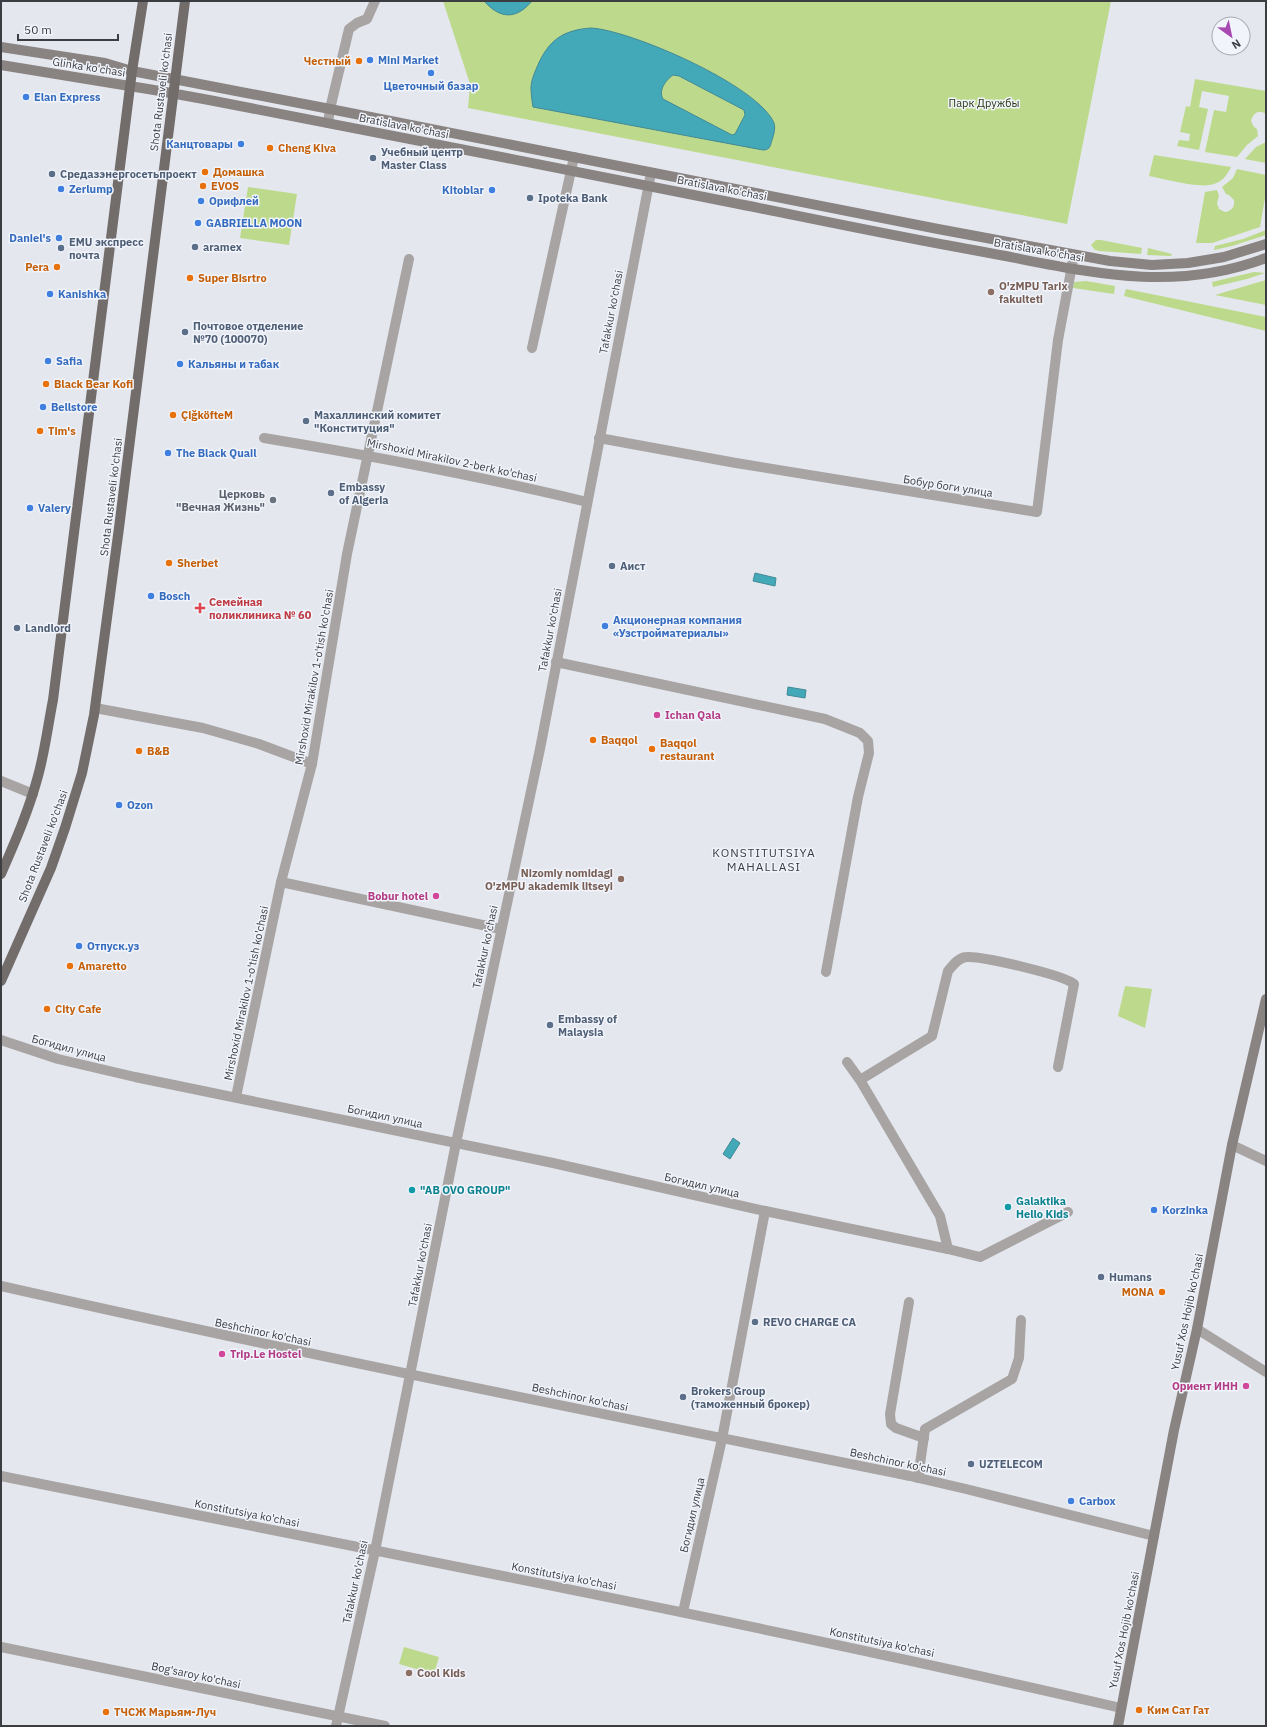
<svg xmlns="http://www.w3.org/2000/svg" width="1267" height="1727" font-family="'IBM Plex Sans',sans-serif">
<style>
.green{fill:#bdda8c}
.water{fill:#43a9b9;stroke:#418995;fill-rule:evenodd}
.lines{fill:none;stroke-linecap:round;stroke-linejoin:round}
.minor{stroke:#a7a4a3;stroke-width:10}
.secondary{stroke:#898382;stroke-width:10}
.primary{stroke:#726c6b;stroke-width:10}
.shop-dot{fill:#3f7fe0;stroke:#f1f4fb;stroke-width:1.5}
.food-dot{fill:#e8710a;stroke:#f1f4fb;stroke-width:1.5}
.service-dot{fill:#5c6f8a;stroke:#f1f4fb;stroke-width:1.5}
.education-dot{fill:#8d6e63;stroke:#f1f4fb;stroke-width:1.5}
.worship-dot{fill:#6b7280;stroke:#f1f4fb;stroke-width:1.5}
.health-dot{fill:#e0444e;stroke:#f1f4fb;stroke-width:1.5}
.hotel-dot{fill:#d1479c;stroke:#f1f4fb;stroke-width:1.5}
.culture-dot{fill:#0f9aa8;stroke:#f1f4fb;stroke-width:1.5}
.labels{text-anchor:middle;stroke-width:3;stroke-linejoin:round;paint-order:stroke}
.shop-label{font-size:11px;font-weight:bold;fill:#366cbe;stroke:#f1f4fb;text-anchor:start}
.food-label{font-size:11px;font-weight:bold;fill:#c56008;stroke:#f1f4fb;text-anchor:start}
.street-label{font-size:11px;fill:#3c3d40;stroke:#f1f4fb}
.park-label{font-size:11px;fill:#293611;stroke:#f1f4fb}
.service-label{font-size:11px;font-weight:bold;fill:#4e5e75;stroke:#f1f4fb;text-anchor:start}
.education-label{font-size:11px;font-weight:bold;fill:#785e54;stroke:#f1f4fb;text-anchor:start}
.worship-label{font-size:11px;font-weight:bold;fill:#5b616d;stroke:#f1f4fb;text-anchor:end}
.health-label{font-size:11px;font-weight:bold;fill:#be3a42;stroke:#f1f4fb;text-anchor:start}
.hotel-label{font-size:11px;font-weight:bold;fill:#b23c85;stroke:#f1f4fb;text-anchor:start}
.culture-label{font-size:11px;font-weight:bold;fill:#0d838f;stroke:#f1f4fb;text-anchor:start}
.neighbourhood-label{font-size:12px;letter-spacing:1px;fill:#3c3d40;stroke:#f1f4fb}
</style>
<rect width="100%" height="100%" fill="#e4e7ee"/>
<!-- green -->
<g class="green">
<path d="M443 1H1111L1067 224 468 108 470 84Z"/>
<path d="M1195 79 1266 91V114C1259 109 1253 113 1251 121L1254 127 1257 129 1258 136 1247 145 1237 157 1205 152 1214 110 1226 112 1229 96 1202 91 1199 107 1208 109 1199 150 1177 146 1179 140 1189 141 1190 134 1180 132 1186 106 1190 107Z"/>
<path d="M1266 142V163L1245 159 1256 147Z"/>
<path d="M1154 155 1231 167C1227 175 1223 181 1214 184 1200 189 1165 179 1149 176Z"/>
<path d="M1237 169 1266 175V192L1260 227 1212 243H1196L1205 192 1217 190 1219 196 1217 203 1219 209 1225 212C1232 211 1235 206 1234 200L1229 195 1226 194 1222 187 1233 178Z"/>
<path d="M248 187 297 194 289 245 240 238Z"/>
<path d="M1266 230V235L1232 246 1214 250 1215 246 1243 239Z"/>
<path d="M1096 240H1101L1142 248 1141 254 1100 251 1095 250 1091 245Z"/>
<path d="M1148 248 1172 254 1171 256 1147 255Z"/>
<path d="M1254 272 1265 273 1247 279 1213 287 1212 282Z"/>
<path d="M1266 280V305L1215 295Z"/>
<path d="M1086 281 1115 286 1114 294 1073 288 1074 282Z"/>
<path d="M1126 289 1266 317V331L1124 296Z"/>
<path d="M1125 986 1152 989 1145 1028 1118 1016Z"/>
<path d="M404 1647 439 1657 434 1674 399 1664Z"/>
</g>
<!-- water -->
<g class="water">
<path d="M484 1H532C516 20 500 19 484 1Z"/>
<path d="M591 28C630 30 758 85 774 123 776 129 773 137 771 143 770 148 768 150 763 150L533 107C532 101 531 94 531 88 531 81 534 74 537 67 548 41 562 30 591 28ZM673 75 679 76 744 110 745 115 735 134 732 135 663 99C658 90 666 80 673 75Z"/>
<path d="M755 573 776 578 775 586 753 581Z"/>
<path d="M788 687 806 690 805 698 787 695Z"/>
<path d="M733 1138 740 1143 730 1159 723 1154Z"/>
</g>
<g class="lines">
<!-- minor -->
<g class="minor">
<path d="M328 123 330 109 349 29 357 23 367 19 375 1"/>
<path d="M532 348 574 157"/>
<path d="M264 438C373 456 480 476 587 502"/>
<path d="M599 438 736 463 1037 512 1058 340 1074 255"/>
<path d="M556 662 825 719 860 733 868 741 869 753 858 797 826 972"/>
<path d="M95 708 203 728 259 744 312 764"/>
<path d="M1 781 33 794"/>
<path d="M281 882 501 929"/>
<path d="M1 1040 58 1059 135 1077 553 1163 765 1211 948 1249"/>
<path d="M847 1062 860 1080 940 1216 948 1249 980 1257 1068 1212"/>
<path d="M860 1080 932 1036 948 971C953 965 959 957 967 957 982 956 1064 975 1074 984L1058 1067"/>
<path d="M236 1097 281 882 312 764 347 554 409 259"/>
<path d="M1232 1145 1266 1161"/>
<path d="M1 1286C303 1354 607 1415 910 1476L966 1489 1154 1536"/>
<path d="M909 1302 890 1414 891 1424 896 1428 924 1438"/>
<path d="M1197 1329 1266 1372"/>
<path d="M1 1476C375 1551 750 1622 1121 1708"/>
<path d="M918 1478 925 1429 1012 1379 1019 1358 1021 1320"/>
<path d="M683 1612 722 1439 765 1211"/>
<path d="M1 1647 385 1726"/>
<path d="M336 1726 375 1551 456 1143 540 749 651 173"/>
</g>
<!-- secondary -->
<g class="secondary">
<path d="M1 47 105 63 132 71 330 109 938 229 1110 261 1152 265 1188 263 1224 257 1266 244"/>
<path d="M1 65 154 90 209 100C382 134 556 167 729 202 814 219 898 237 984 252 1082 270 1168 295 1266 258"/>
<path d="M1118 1726 1174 1430 1197 1329 1232 1145 1266 999"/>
</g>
<!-- primary -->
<g class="primary">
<path d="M1 874C15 842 29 810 38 776 45 751 48 725 53 700L132 71 143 1"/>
<path d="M1 981 51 868 65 828 82 773 94 715 119 528 185 1"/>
</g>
</g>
<!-- markers -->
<g class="shop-dot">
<circle cx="370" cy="60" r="4"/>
<circle cx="431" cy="73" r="4"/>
<circle cx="26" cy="97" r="4"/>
<circle cx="241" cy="144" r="4"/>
<circle cx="61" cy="189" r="4"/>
<circle cx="492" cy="190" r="4"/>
<circle cx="201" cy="201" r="4"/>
<circle cx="198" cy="223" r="4"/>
<circle cx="59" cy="238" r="4"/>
<circle cx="50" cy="294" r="4"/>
<circle cx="48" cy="361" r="4"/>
<circle cx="180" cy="364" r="4"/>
<circle cx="43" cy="407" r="4"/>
<circle cx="168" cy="453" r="4"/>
<circle cx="30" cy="508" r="4"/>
<circle cx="151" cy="596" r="4"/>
<circle cx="605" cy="626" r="4"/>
<circle cx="119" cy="805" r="4"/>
<circle cx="79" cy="946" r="4"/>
<circle cx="1154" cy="1210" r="4"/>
<circle cx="1071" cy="1501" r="4"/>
</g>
<g class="food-dot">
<circle cx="359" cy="61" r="4"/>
<circle cx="270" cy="148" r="4"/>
<circle cx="205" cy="172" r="4"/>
<circle cx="203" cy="186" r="4"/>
<circle cx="57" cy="267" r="4"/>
<circle cx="190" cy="278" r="4"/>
<circle cx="46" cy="384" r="4"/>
<circle cx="173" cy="415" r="4"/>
<circle cx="40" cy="431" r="4"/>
<circle cx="169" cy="563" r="4"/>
<circle cx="593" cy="740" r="4"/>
<circle cx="652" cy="749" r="4"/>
<circle cx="139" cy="751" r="4"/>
<circle cx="70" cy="966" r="4"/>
<circle cx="47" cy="1009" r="4"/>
<circle cx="1162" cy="1292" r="4"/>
<circle cx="1139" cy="1710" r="4"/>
<circle cx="106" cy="1712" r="4"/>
</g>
<g class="service-dot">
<circle cx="373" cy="158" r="4"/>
<circle cx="52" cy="174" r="4"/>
<circle cx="530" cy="198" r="4"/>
<circle cx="195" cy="247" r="4"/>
<circle cx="61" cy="248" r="4"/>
<circle cx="185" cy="332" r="4"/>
<circle cx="306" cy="421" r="4"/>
<circle cx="331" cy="493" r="4"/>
<circle cx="612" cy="566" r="4"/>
<circle cx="17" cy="628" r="4"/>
<circle cx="550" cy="1025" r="4"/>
<circle cx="1101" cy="1277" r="4"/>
<circle cx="755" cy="1322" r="4"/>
<circle cx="683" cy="1397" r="4"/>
<circle cx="971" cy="1464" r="4"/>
</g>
<g class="education-dot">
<circle cx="991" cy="292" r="4"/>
<circle cx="621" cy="879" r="4"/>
<circle cx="409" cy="1673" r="4"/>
</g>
<circle class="worship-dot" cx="273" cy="500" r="4"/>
<path class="health-dot" d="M198 602h4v4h4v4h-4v4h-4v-4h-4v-4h4z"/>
<g class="hotel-dot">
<circle cx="657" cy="715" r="4"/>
<circle cx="436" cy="896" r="4"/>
<circle cx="222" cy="1354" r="4"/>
<circle cx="1246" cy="1386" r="4"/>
</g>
<g class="culture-dot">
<circle cx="412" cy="1190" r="4"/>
<circle cx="1008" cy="1207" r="4"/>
</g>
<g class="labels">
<!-- shop labels -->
<g class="shop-label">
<text x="378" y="64">Mini Market</text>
<text x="431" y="90" text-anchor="middle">Цветочный базар</text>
<text x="34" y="101">Elan Express</text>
<text x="233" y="148" text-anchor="end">Канцтовары</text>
<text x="69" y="193">Zerlump</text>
<text x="484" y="194" text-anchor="end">Kitoblar</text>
<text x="209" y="205">Орифлей</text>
<text x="206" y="227">GABRIELLA MOON</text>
<text x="51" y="242" text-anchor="end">Daniel's</text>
<text x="58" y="298">Kanishka</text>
<text x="56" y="365">Safia</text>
<text x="188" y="368">Кальяны и табак</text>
<text x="51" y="411">Bellstore</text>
<text x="176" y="457">The Black Quail</text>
<text x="38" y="512">Valery</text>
<text x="159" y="600">Bosch</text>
<text x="613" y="624">Акционерная компания<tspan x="613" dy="13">«Узстройматериалы»</tspan></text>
<text x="127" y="809">Ozon</text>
<text x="87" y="950">Отпуск.уз</text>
<text x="1162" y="1214">Korzinka</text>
<text x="1079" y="1505">Carbox</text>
</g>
<!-- food labels -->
<g class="food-label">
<text x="351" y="65" text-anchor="end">Честный</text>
<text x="278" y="152">Cheng Kiva</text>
<text x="213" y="176">Домашка</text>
<text x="211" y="190">EVOS</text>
<text x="49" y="271" text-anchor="end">Pera</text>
<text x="198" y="282">Super Bisrtro</text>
<text x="54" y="388">Black Bear Kofi</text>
<text x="181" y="419">ÇiğköfteM</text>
<text x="48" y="435">Tim's</text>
<text x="177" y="567">Sherbet</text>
<text x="601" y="744">Baqqol</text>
<text x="660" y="747">Baqqol<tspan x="660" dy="13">restaurant</tspan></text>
<text x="147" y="755">B&amp;B</text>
<text x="78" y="970">Amaretto</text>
<text x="55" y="1013">City Cafe</text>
<text x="1154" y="1296" text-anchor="end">MONA</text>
<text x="1147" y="1714">Ким Сат Гат</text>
<text x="114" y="1716">ТЧСЖ Марьям-Луч</text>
</g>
<!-- street labels -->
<g class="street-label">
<text transform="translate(89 67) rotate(9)" y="4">Glinka ko'chasi</text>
<text transform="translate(161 92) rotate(-83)" y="4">Shota Rustaveli ko'chasi</text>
<text transform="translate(404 126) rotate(11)" y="4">Bratislava ko'chasi</text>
<text transform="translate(722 188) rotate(11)" y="4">Bratislava ko'chasi</text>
<text transform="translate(1039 250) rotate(10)" y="4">Bratislava ko'chasi</text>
<text transform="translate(611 312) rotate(-79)" y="4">Tafakkur ko'chasi</text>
<text transform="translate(452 460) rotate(12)" y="4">Mirshoxid Mirakilov 2-berk ko'chasi</text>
<text transform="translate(948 486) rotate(9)" y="4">Бобур боги улица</text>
<text transform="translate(111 497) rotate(-83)" y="4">Shota Rustaveli ko'chasi</text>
<text transform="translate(550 630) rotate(-79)" y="4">Tafakkur ko'chasi</text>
<text transform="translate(314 677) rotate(-80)" y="4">Mirshoxid Mirakilov 1-o'tish ko'chasi</text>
<text transform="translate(43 846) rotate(-69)" y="4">Shota Rustaveli ko'chasi</text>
<text transform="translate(485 947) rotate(-78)" y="4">Tafakkur ko'chasi</text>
<text transform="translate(246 993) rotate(-78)" y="4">Mirshoxid Mirakilov 1-o'tish ko'chasi</text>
<text transform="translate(69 1048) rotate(15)" y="4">Богидил улица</text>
<text transform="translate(385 1116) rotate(12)" y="4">Богидил улица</text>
<text transform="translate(702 1185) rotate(13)" y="4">Богидил улица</text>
<text transform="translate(420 1265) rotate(-79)" y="4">Tafakkur ko'chasi</text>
<text transform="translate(1187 1312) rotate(-78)" y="4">Yusuf Xos Hojib ko'chasi</text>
<text transform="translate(263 1332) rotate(12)" y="4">Beshchinor ko'chasi</text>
<text transform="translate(580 1397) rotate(12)" y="4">Beshchinor ko'chasi</text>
<text transform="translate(898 1462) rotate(12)" y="4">Beshchinor ko'chasi</text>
<text transform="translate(247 1513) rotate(11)" y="4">Konstitutsiya ko'chasi</text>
<text transform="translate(692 1515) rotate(-77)" y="4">Богидил улица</text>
<text transform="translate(564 1576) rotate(11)" y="4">Konstitutsiya ko'chasi</text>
<text transform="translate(355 1582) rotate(-78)" y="4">Tafakkur ko'chasi</text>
<text transform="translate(1124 1630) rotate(-79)" y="4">Yusuf Xos Hojib ko'chasi</text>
<text transform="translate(882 1642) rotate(12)" y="4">Konstitutsiya ko'chasi</text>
<text transform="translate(196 1675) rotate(12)" y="4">Bog'saroy ko'chasi</text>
</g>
<!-- park labels -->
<g class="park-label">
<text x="984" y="107">Парк Дружбы</text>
</g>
<!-- service labels -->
<g class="service-label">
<text x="381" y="156">Учебный центр<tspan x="381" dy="13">Master Class</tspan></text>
<text x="60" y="178">Средазэнергосетьпроект</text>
<text x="538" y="202">Ipoteka Bank</text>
<text x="69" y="246">EMU экспресс<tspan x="69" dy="13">почта</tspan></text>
<text x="203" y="251">aramex</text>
<text x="193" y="330">Почтовое отделение<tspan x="193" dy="13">№70 (100070)</tspan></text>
<text x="314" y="419">Махаллинский комитет<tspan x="314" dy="13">"Конституция"</tspan></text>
<text x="339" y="491">Embassy<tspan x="339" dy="13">of Algeria</tspan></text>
<text x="620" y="570">Аист</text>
<text x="25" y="632">Landlord</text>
<text x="558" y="1023">Embassy of<tspan x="558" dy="13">Malaysia</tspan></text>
<text x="1109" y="1281">Humans</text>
<text x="763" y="1326">REVO CHARGE CA</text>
<text x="691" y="1395">Brokers Group<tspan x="691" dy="13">(таможенный брокер)</tspan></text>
<text x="979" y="1468">UZTELECOM</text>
</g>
<!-- education labels -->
<g class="education-label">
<text x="999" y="290">O'zMPU Tarix<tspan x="999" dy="13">fakulteti</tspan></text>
<text x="613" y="877" text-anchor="end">Nizomiy nomidagi<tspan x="613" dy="13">O'zMPU akademik litseyi</tspan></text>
<text x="417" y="1677">Cool Kids</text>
</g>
<!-- worship labels -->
<g class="worship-label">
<text x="265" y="498">Церковь<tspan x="265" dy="13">"Вечная Жизнь"</tspan></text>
</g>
<!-- health labels -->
<g class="health-label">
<text x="209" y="606">Семейная<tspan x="209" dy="13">поликлиника № 60</tspan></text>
</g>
<!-- hotel labels -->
<g class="hotel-label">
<text x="665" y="719">Ichan Qala</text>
<text x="428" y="900" text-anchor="end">Bobur hotel</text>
<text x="230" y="1358">Trip.Le Hostel</text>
<text x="1238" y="1390" text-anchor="end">Ориент ИНН</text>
</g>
<!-- culture labels -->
<g class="culture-label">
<text x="420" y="1194">"AB OVO GROUP"</text>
<text x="1016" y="1205">Galaktika<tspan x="1016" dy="13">Hello Kids</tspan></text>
</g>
<!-- neighbourhood labels -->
<g class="neighbourhood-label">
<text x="764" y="857">KONSTITUTSIYA<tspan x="764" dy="14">MAHALLASI</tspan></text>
</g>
</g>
<!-- border -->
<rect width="1267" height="1727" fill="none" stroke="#3c3d40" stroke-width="4"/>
<!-- north arrow -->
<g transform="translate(1231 36) rotate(147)"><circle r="19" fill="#f1f4fb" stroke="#a9abb0"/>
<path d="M0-3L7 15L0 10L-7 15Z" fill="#a848b1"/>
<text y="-6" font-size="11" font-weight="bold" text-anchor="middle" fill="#3c3d40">N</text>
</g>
<!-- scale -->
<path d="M18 34v6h100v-6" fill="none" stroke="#3c3d40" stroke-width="2"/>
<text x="24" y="34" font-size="12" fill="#3c3d40" stroke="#f1f4fb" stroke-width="3" paint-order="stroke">50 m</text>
</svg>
